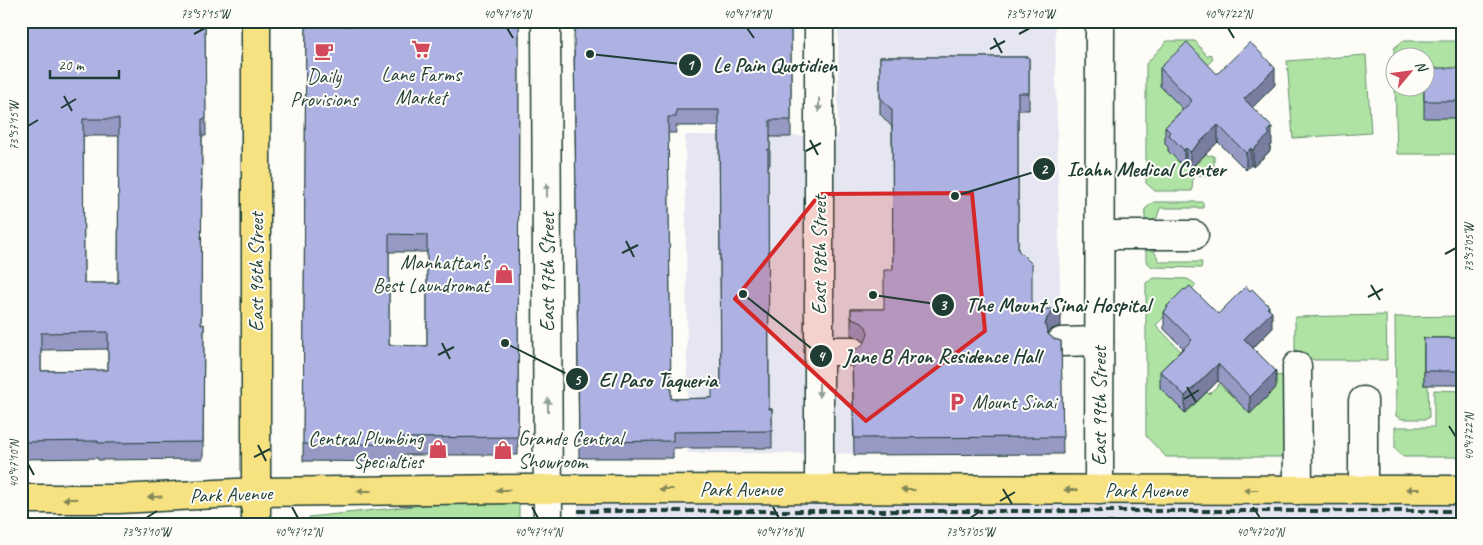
<svg xmlns="http://www.w3.org/2000/svg" width="1483" height="545" font-family="Caveat,sans-serif">
<style>
.built{fill:#e5e6f1}
.green{fill:#afe3a4;stroke:#67906c}
.lines{fill:none;stroke-linecap:round;stroke-linejoin:round}
.minor-casing{stroke:#1f3d34;stroke-width:31}
.major-casing{stroke:#1f3d34;stroke-width:31}
.minor{stroke:#fdfcf7;stroke-width:28}
.major{stroke:#f7e281;stroke-width:28}
.rail{stroke:#1f3d34;stroke-width:4;stroke-dasharray:8 4;stroke-linecap:butt}
.wall{fill:#9599c3;stroke:#1f3d34;fill-rule:evenodd}
.shaded-wall{fill:#797d9f;stroke:#1f3d34}
.building{fill:#adb2e3;stroke:#1f3d34;fill-rule:evenodd}
.oneway{fill:#8e9c96}
.oneway2{fill:#808757}
.marked{fill:#d62828;fill-opacity:0.2;stroke:#d62828;stroke-width:4;stroke-linejoin:round}
.ticks{fill:none;stroke:#1f3d34;stroke-width:2}
.labels{text-anchor:middle;stroke-width:4;stroke-linejoin:round;paint-order:stroke}
.poi-label{font-size:20px;fill:#1f3d34;stroke:#fdfcf7}
.street-label{font-size:20px;fill:#1f3d34;stroke:#fdfcf7}
.leader{fill:none;stroke:#1f3d34;stroke-width:2}
.callout-dot{fill:#1f3d34;stroke:#fdfcf7;stroke-width:2}
.mark-label{font-size:15px;text-anchor:middle;font-weight:bold;fill:#fff}
.callout-label{font-size:21px;text-anchor:middle;font-weight:bold;fill:#1f3d34;stroke:#fdfcf7;stroke-width:4;stroke-linejoin:round;paint-order:stroke}
.neatline{fill:none;stroke:#1f3d34;stroke-width:2}
.ticks-label{font-size:12px;text-anchor:middle;fill:#1f3d34}
</style>
<rect width="100%" height="100%" fill="#fdfcf7"/>
<filter id="ink" filterUnits="userSpaceOnUse"><feTurbulence type="fractalNoise" baseFrequency=".02" numOctaves="2"/><feDisplacementMap in="SourceGraphic" scale="10" xChannelSelector="R" yChannelSelector="G"/><feConvolveMatrix kernelMatrix="1 2 1 2 8 2 1 2 1" color-interpolation-filters="sRGB"/></filter>
<g filter="url(#ink)">
<!-- built -->
<g class="built">
<path d="M838 21H1055L1063 454 688 453 685 135 838 136Z"/>
<path d="M578 497 1462 499V524H578Z"/>
</g>
<!-- green -->
<g class="green">
<path d="M1167 41H1195L1207 56 1210 54 1213 58 1208 65 1160 85 1179 105 1196 116 1168 151 1184 167 1186 165 1190 169 1206 154 1209 156 1211 155 1214 156V175H1193L1192 191H1155L1146 183V64Z"/>
<path d="M1403 41H1462V85H1426V58H1396V88H1424L1462 118V154H1397L1394 48Z"/>
<path d="M1366 55 1371 133 1293 138 1287 61Z"/>
<path d="M1154 202H1203V208H1160L1157 218 1145 225V209Z"/>
<path d="M1146 243 1153 249 1160 262H1202L1201 268 1152 267 1146 261Z"/>
<path d="M1154 278 1187 279 1191 281 1196 285 1156 325 1190 361 1185 413 1207 392 1209 394 1219 384 1250 413 1262 375 1287 376 1288 457H1166L1146 436V283Z"/>
<path d="M1386 315 1387 360H1314L1295 350V317Z"/>
<path d="M1462 316V352H1424V385H1428L1429 417 1427 419H1402L1396 416 1395 317Z"/>
<path d="M1434 390 1462 391V457H1403L1395 448V427H1434Z"/>
<path d="M470 500 519 501V524H309V517Z"/>
</g>
<g class="lines">
<!-- minor casing -->
<g class="minor-casing">
<g id="minor">
<path d="M546 21 548 524"/>
<path d="M819 21V489"/>
<path d="M1100 235H1194"/>
<path d="M1061 342 1099 341"/>
<path d="M819 351H852"/>
<path d="M1297 366 1298 490"/>
<path d="M1363 401V489"/>
<path d="M1099 490 1100 21"/>
</g>
</g>
<!-- major casing -->
<g class="major-casing">
<g id="major">
<path d="M256 21V524"/>
<path d="M21 499H119L256 492 523 489 1462 490"/>
</g>
</g>
<!-- minor -->
<use href="#minor" class="minor"/>
<!-- major -->
<use href="#major" class="major"/>
<!-- rail -->
<g class="rail">
<path d="M578 511H1462"/>
<path d="M578 523H1462"/>
</g>
</g>
<!-- wall -->
<g class="wall">
<path d="M519 22 518 455H400V462L303 461 306 26H414ZM389 252H427V346L389 345Z"/>
<path d="M205 23 206 136H202L201 325 204 324 203 459 98 460V458L21 459V24ZM83 136H119L118 283H84ZM108 349V370L41 371V350Z"/>
<path d="M791 24V137H770V165H768L769 409H772V448H673V458H579L574 51ZM676 126H719L721 388 712 398 671 399 668 133H676Z"/>
<path d="M880 57H1029V110H1018V250L1032 309 1061 326 1052 329 1048 334 1054 339 1061 341 1063 454 854 455 852 367 859 348 865 343 860 338 851 335V309H884L893 270 892 127 880 114Z"/>
<path d="M1160 68 1217 74 1275 85 1252 108 1272 145 1270 146V151L1253 167 1251 165 1246 170 1218 142 1190 169 1186 165 1184 167 1168 151V147L1165 144V127L1183 109 1160 86Z"/>
<path d="M1462 68V118H1424V88Z"/>
<path d="M1167 306 1218 314 1269 309 1272 329 1253 348 1276 388 1250 414 1218 381 1185 413 1160 388V371L1183 348 1164 329V312L1167 308Z"/>
<rect x="1424" y="338" width="38" height="47"/>
</g>
<!-- shaded-wall -->
<g class="shaded-wall">
<path d="M1275 68V85L1244 116V99Z"/>
<path d="M1218 125V142L1190 169V152Z"/>
<path d="M1272 127V145L1270 146V151L1253 167V150L1268 132Z"/>
<path d="M1186 148V165L1184 167V150Z"/>
<path d="M1251 148V165L1246 170V153Z"/>
<path d="M1269 306V315L1272 312V329L1244 356V339Z"/>
<path d="M1061 309V326L1052 329 1047 335 1045 325 1047 318 1052 312Z"/>
<path d="M1218 364V381L1185 413V396Z"/>
<path d="M1276 371V388L1250 414V397Z"/>
</g>
<!-- building -->
<g class="building">
<path d="M519 22 518 437 400 438V444H303L306 26H414V23ZM389 234 427 235V346L389 345Z"/>
<path d="M205 23 206 119H202L201 325 204 324 203 442 98 443V441L21 442V24ZM83 119H119L118 283H84ZM108 332V370L41 371V333Z"/>
<path d="M584 23 791 24V120H770V149H768L769 409H772V431L673 432V441L579 442 574 35 575 27 578 25ZM676 110H719L721 388 712 389V398L671 399 668 117H676Z"/>
<path d="M1187 42 1217 74 1250 42 1275 68 1244 99 1272 127 1268 132 1270 134 1253 150 1251 148 1246 153 1218 125 1190 152 1186 148 1184 150 1168 134 1170 132 1165 127 1192 101 1160 68Z"/>
<path d="M880 57H1029V93H1018V250L1032 264V309H1061L1052 312 1047 318 1045 325 1048 334 1054 339 1061 341 1063 437 854 438 852 350 859 348 865 342 868 333 866 327 860 321 851 318V309H884V270H893L892 110 880 97Z"/>
<path d="M1426 68H1462V101H1424V88H1426Z"/>
<path d="M1190 286 1218 314 1246 286 1250 291 1252 289 1269 306 1267 308 1272 312 1244 339 1276 371 1250 397 1218 364 1185 396 1160 371 1192 340 1164 312 1168 307 1167 306 1184 289 1185 290Z"/>
<rect x="1424" y="338" width="38" height="33"/>
</g>
<!-- one-way arrows -->
<defs><path id="oneway-solid" d="M-6-.8H1V-3.2L6.5 0L1 3.2V.8H-6Z" transform="scale(1.25)"/></defs>
<g class="oneway">
<use href="#oneway-solid" transform="translate(819 105) rotate(90)"/>
<use href="#oneway-solid" transform="translate(547 190) rotate(-90)"/>
<use href="#oneway-solid" transform="translate(819 390) rotate(90)"/>
<use href="#oneway-solid" transform="translate(548 405) rotate(-90)"/>
</g>
<g class="oneway2">
<use href="#oneway-solid" transform="translate(666 489) rotate(-180)"/>
<use href="#oneway-solid" transform="translate(1413 489) rotate(-180)"/>
<use href="#oneway-solid" transform="translate(503 490) rotate(179)"/>
<use href="#oneway-solid" transform="translate(908 490) rotate(-180)"/>
<use href="#oneway-solid" transform="translate(1071 490) rotate(-180)"/>
<use href="#oneway-solid" transform="translate(1251 490) rotate(180)"/>
<use href="#oneway-solid" transform="translate(364 491) rotate(180)"/>
<use href="#oneway-solid" transform="translate(155 497) rotate(177)"/>
<use href="#oneway-solid" transform="translate(70 499) rotate(-180)"/>
</g>
</g>
<!-- marked area -->
<path class="marked" d="M972 193 985 331 866 421 735 299 820 194Z"/>
<!-- ticks -->
<path class="ticks" d="M507 28 513 38M747 28 754 38M1228 28 1234 38M194 34 205 28M1019 34 1030 28M994 38 1002 53M990 49 1005 41M64 96 72 111M61 108 76 99M28 126 38 120M810 140 818 155M806 151 821 143M626 241 634 257M622 253 638 245M1445 254 1456 248M1371 285 1380 300M1368 297 1383 289M442 343 450 359M438 355 454 347M1187 387 1196 402M1184 399 1199 390M1449 426 1456 437M258 445 266 461M254 457 270 449M28 464 34 475M1003 489 1012 504M1000 501 1015 492M292 507 298 518M532 507 538 518M773 507 779 518M1253 507 1260 518M146 518 157 511M970 518 981 511"/>
<!-- icons -->
<defs>
<g id="supermarket-bare" transform="scale(1.5)"><path d="M-6-5.5h2.5l.6 2H6L4.5 2H-2.5L-4.4-4H-6ZM-1.5 3.2a1.3 1.3 0 1 0 .1 0ZM3 3.2a1.3 1.3 0 1 0 .1 0Z" fill="#d1495b" stroke="#fdfcf7" stroke-width="2.5" paint-order="stroke"/></g>
<g id="cafe-bare" transform="scale(1.5)"><path d="M-5.5-4.5H6V0H3Q3 3.5 0 3.5H-2.5Q-5.5 3.5-5.5 0ZM3-3.2v2h1.7v-2ZM-6 4.5H4V6H-6Z" fill="#d1495b" stroke="#fdfcf7" stroke-width="2.5" paint-order="stroke"/></g>
<g id="shop-bare" transform="scale(1.5)"><path d="M-5-2.5h2.3a2.7 3.5 0 0 1 5.4 0H5L5.5 6h-11ZM-1.5-2.5h3a1.5 2.3 0 0 0-3 0Z" fill="#d1495b" stroke="#fdfcf7" stroke-width="2.5" paint-order="stroke"/></g>
<g id="parking-bare" transform="scale(1.5)"><path d="M-3.5-5.5H1a3.5 3.5 0 0 1 0 7H-1V5.5H-3.5ZM-1-3.4V-.6H.8a1.4 1.4 0 0 0 0-2.8Z" fill="#d1495b" stroke="#fdfcf7" stroke-width="2.5" paint-order="stroke"/></g>
</defs>
<g fill-rule="evenodd">
<use href="#supermarket-bare" x="421" y="49"/>
<use href="#cafe-bare" x="324" y="51"/>
<use href="#shop-bare" x="504" y="274"/>
<use href="#parking-bare" x="957" y="402"/>
<use href="#shop-bare" x="438" y="449"/>
<use href="#shop-bare" x="503" y="450"/>
</g>
<g class="labels">
<!-- poi labels -->
<g class="poi-label">
<text x="421" y="81">Lane Farms<tspan x="421" dy="23">Market</tspan></text>
<text x="324" y="83">Daily<tspan x="324" dy="23">Provisions</tspan></text>
<text x="489" y="269" text-anchor="end">Manhattan’s<tspan x="489" dy="23">Best Laundromat</tspan></text>
<text x="972" y="409" text-anchor="start">Mount Sinai</text>
<text x="423" y="445" text-anchor="end">Central Plumbing<tspan x="423" dy="23">Specialties</tspan></text>
<text x="518" y="445" text-anchor="start">Grande Central<tspan x="518" dy="23">Showroom</tspan></text>
</g>
<!-- street labels -->
<g class="street-label">
<text transform="translate(819 255) rotate(-90)" y="7">East 98th Street</text>
<text transform="translate(256 272) rotate(-90)" y="7">East 96th Street</text>
<text transform="translate(547 272) rotate(-90)" y="7">East 97th Street</text>
<text transform="translate(1099 406) rotate(-90)" y="7">East 99th Street</text>
<text x="741" y="496">Park Avenue</text>
<text x="1146" y="497">Park Avenue</text>
<text transform="translate(231 494) rotate(-2)" y="7">Park Avenue</text>
</g>
</g>
<!-- callouts -->
<path class="leader" d="M590 54L690 65M955 196L1044 169M873 295L943 305M743 294L821 356M505 343L577 379"/>
<g class="callout-dot">
<circle cx="590" cy="54" r="5"/>
<circle cx="955" cy="196" r="5"/>
<circle cx="873" cy="295" r="5"/>
<circle cx="743" cy="294" r="5"/>
<circle cx="505" cy="343" r="5"/>
<circle cx="690" cy="65" r="12"/>
<circle cx="1044" cy="169" r="12"/>
<circle cx="943" cy="305" r="12"/>
<circle cx="821" cy="356" r="12"/>
<circle cx="577" cy="379" r="12"/>
</g>
<g class="mark-label">
<text x="690" y="70">1</text>
<text x="1044" y="174">2</text>
<text x="943" y="310">3</text>
<text x="821" y="361">4</text>
<text x="577" y="385">5</text>
</g>
<g class="callout-label">
<text x="775" y="72">Le Pain Quotidien</text>
<text x="1146" y="176">Icahn Medical Center</text>
<text x="1058" y="312">The Mount Sinai Hospital</text>
<text x="942" y="363">Jane B Aron Residence Hall</text>
<text x="658" y="387">El Paso Taqueria</text>
</g>
<!-- margin -->
<rect width="1483" height="545" fill="none" stroke="#fdfcf7" stroke-width="55"/>
<!-- north arrow -->
<g transform="translate(1410 72) rotate(61)"><circle r="24" fill="#fdfcf7" stroke="#a4b0a9"/>
<path d="M0-4L9 19L0 12L-9 19Z" fill="#d1495b"/>
<text y="-8" font-size="14" font-weight="bold" text-anchor="middle" fill="#1f3d34">N</text>
</g>
<!-- scale -->
<path d="M50 70v8h69v-8" fill="none" stroke="#1f3d34" stroke-width="2.5"/>
<text x="58" y="70" font-size="15" fill="#1f3d34" stroke="#fdfcf7" stroke-width="4" paint-order="stroke">20 m</text>
<rect x="28" y="28" width="1428" height="490" class="neatline"/>
<g class="ticks-label">
<text x="205" y="18">73°57'15"W</text>
<text x="507" y="18">40°47'16"N</text>
<text x="747" y="18">40°47'18"N</text>
<text x="1030" y="18">73°57'10"W</text>
<text x="1228" y="18">40°47'22"N</text>
<text transform="translate(14 126) rotate(-90)" y="4">73°57'15"W</text>
<text transform="translate(1469 248) rotate(-90)" y="4">73°57'05"W</text>
<text transform="translate(1469 437) rotate(-90)" y="4">40°47'22"N</text>
<text transform="translate(14 464) rotate(-90)" y="4">40°47'10"N</text>
<text x="146" y="536">73°57'10"W</text>
<text x="298" y="536">40°47'12"N</text>
<text x="538" y="536">40°47'14"N</text>
<text x="779" y="536">40°47'16"N</text>
<text x="970" y="536">73°57'05"W</text>
<text x="1260" y="536">40°47'20"N</text>
</g>
</svg>
